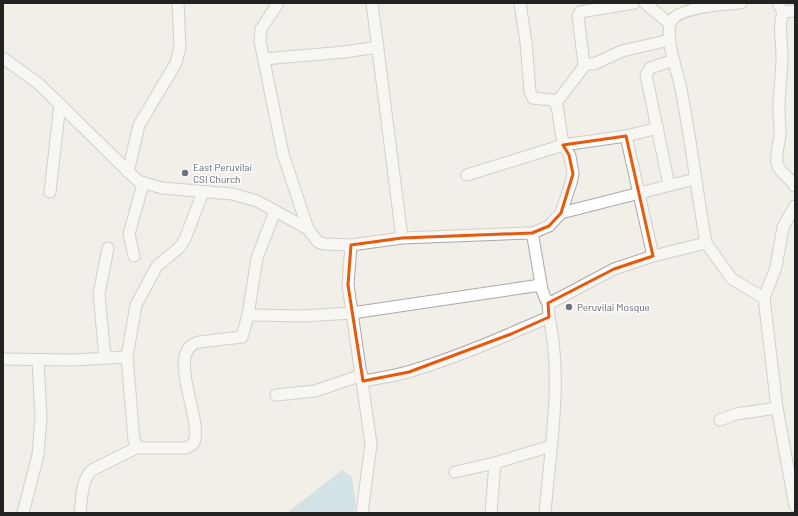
<svg xmlns="http://www.w3.org/2000/svg" width="798" height="516" font-family="Barlow,sans-serif">
<style>
.water{fill:#aad3df}
.lines{fill:none;stroke-linecap:round;stroke-linejoin:round}
.minor-casing{stroke:#a9a9a9;stroke-width:13}
.minor{stroke:#fff;stroke-width:11}
.marked{fill:none;stroke:#e8590c;stroke-width:3;stroke-linejoin:round}
.worship-dot{fill:#6b7280;stroke:#fff;stroke-width:1.5}
.labels{text-anchor:middle;stroke-width:3;stroke-linejoin:round;paint-order:stroke}
.worship-label{font-size:10px;fill:#5b616d;stroke:#fff;text-anchor:start}
</style>
<rect width="100%" height="100%" fill="#f2efe9"/>
<!-- water -->
<path class="water" d="M342 470 352 477 356 505 354 513H287Z"/>
<g class="lines">
<!-- minor casing -->
<g class="minor-casing">
<g id="minor">
<path d="M278 3 261 29 260 41 283 154 308 229"/>
<path d="M372 3 402 238"/>
<path d="M520 3 526 42 530 92 533 98 552 100 557 105 563 145 570 156 573 174 571 183 561 213 549 226 530 234"/>
<path d="M634 3 580 12 578 17 584 64H594L622 51 670 40"/>
<path d="M645 3 670 24"/>
<path d="M778 3 783 12 795 11"/>
<path d="M783 12C778 28 782 41 782 57 782 74 779 91 779 109 779 117 780 125 780 133 780 143 775 153 777 163 778 171 790 178 795 186"/>
<path d="M3 58 39 84 138 181 162 188 232 194 257 201 308 229 318 242 324 244 351 245 402 238 529 233 533 237 542 290 546 300 552 302 614 269 653 256 706 243 732 279 764 298 777 408 795 506"/>
<path d="M264 59 344 52 378 47"/>
<path d="M556 103 585 65"/>
<path d="M626 136 653 256"/>
<path d="M128 172 139 125 176 63 180 47 178 3"/>
<path d="M467 175 563 145 626 136 658 128"/>
<path d="M669 185 646 75 650 68 674 60"/>
<path d="M50 192 60 104"/>
<path d="M203 192 185 239 180 247 157 266 136 305 127 357 134 440 136 445 140 448H186L193 444C206 424 163 350 199 342L242 337 248 315 303 316 352 313 541 285"/>
<path d="M561 213 695 179"/>
<path d="M706 243C697 192 691 140 681 89 677 68 666 45 670 24 674 7 727 4 741 3"/>
<path d="M351 245 348 285 371 444 362 513"/>
<path d="M134 256 129 234 143 184"/>
<path d="M764 298 776 267 783 227 795 206"/>
<path d="M248 315 257 258 275 211"/>
<path d="M105 358 99 294 108 248"/>
<path d="M3 359 73 360 127 357"/>
<path d="M363 381C379 378 395 376 411 371 458 357 503 337 549 317L548 302"/>
<path d="M276 395 315 391 362 375"/>
<path d="M720 420 736 414 777 408"/>
<path d="M455 472 495 463 551 446"/>
<path d="M23 513 38 455 41 417 38 360"/>
<path d="M80 513C82 499 81 480 92 470L138 447"/>
<path d="M491 513 495 463"/>
<path d="M545 513C550 450 563 379 549 317"/>
</g>
</g>
<!-- minor -->
<use href="#minor" class="minor"/>
</g>
<!-- marked area -->
<path d="M0 0H798V516H0ZM626 136 653 256 614 269 548 303 549 317 511 334 409 372 363 381 348 285 351 245 402 238 532 233 549 226 561 213 573 174 569 155 563 145Z" fill="#f2efe9" fill-opacity=".55" fill-rule="evenodd"/>
<path class="marked" d="M626 136 653 256 614 269 548 303 549 317 511 334 409 372 363 381 348 285 351 245 402 238 532 233 549 226 561 213 573 174 569 155 563 145Z"/>
<!-- markers -->
<g class="worship-dot">
<circle cx="185" cy="173" r="4"/>
<circle cx="569" cy="307" r="4"/>
</g>
<g class="labels">
<!-- worship labels -->
<g class="worship-label">
<text x="193" y="171">East Peruvilai<tspan x="193" dy="12">CSI Church</tspan></text>
<text x="577" y="311">Peruvilai Mosque</text>
</g>
</g>
<!-- border -->
<rect width="798" height="516" fill="none" stroke="#222222" stroke-width="8"/>
</svg>
